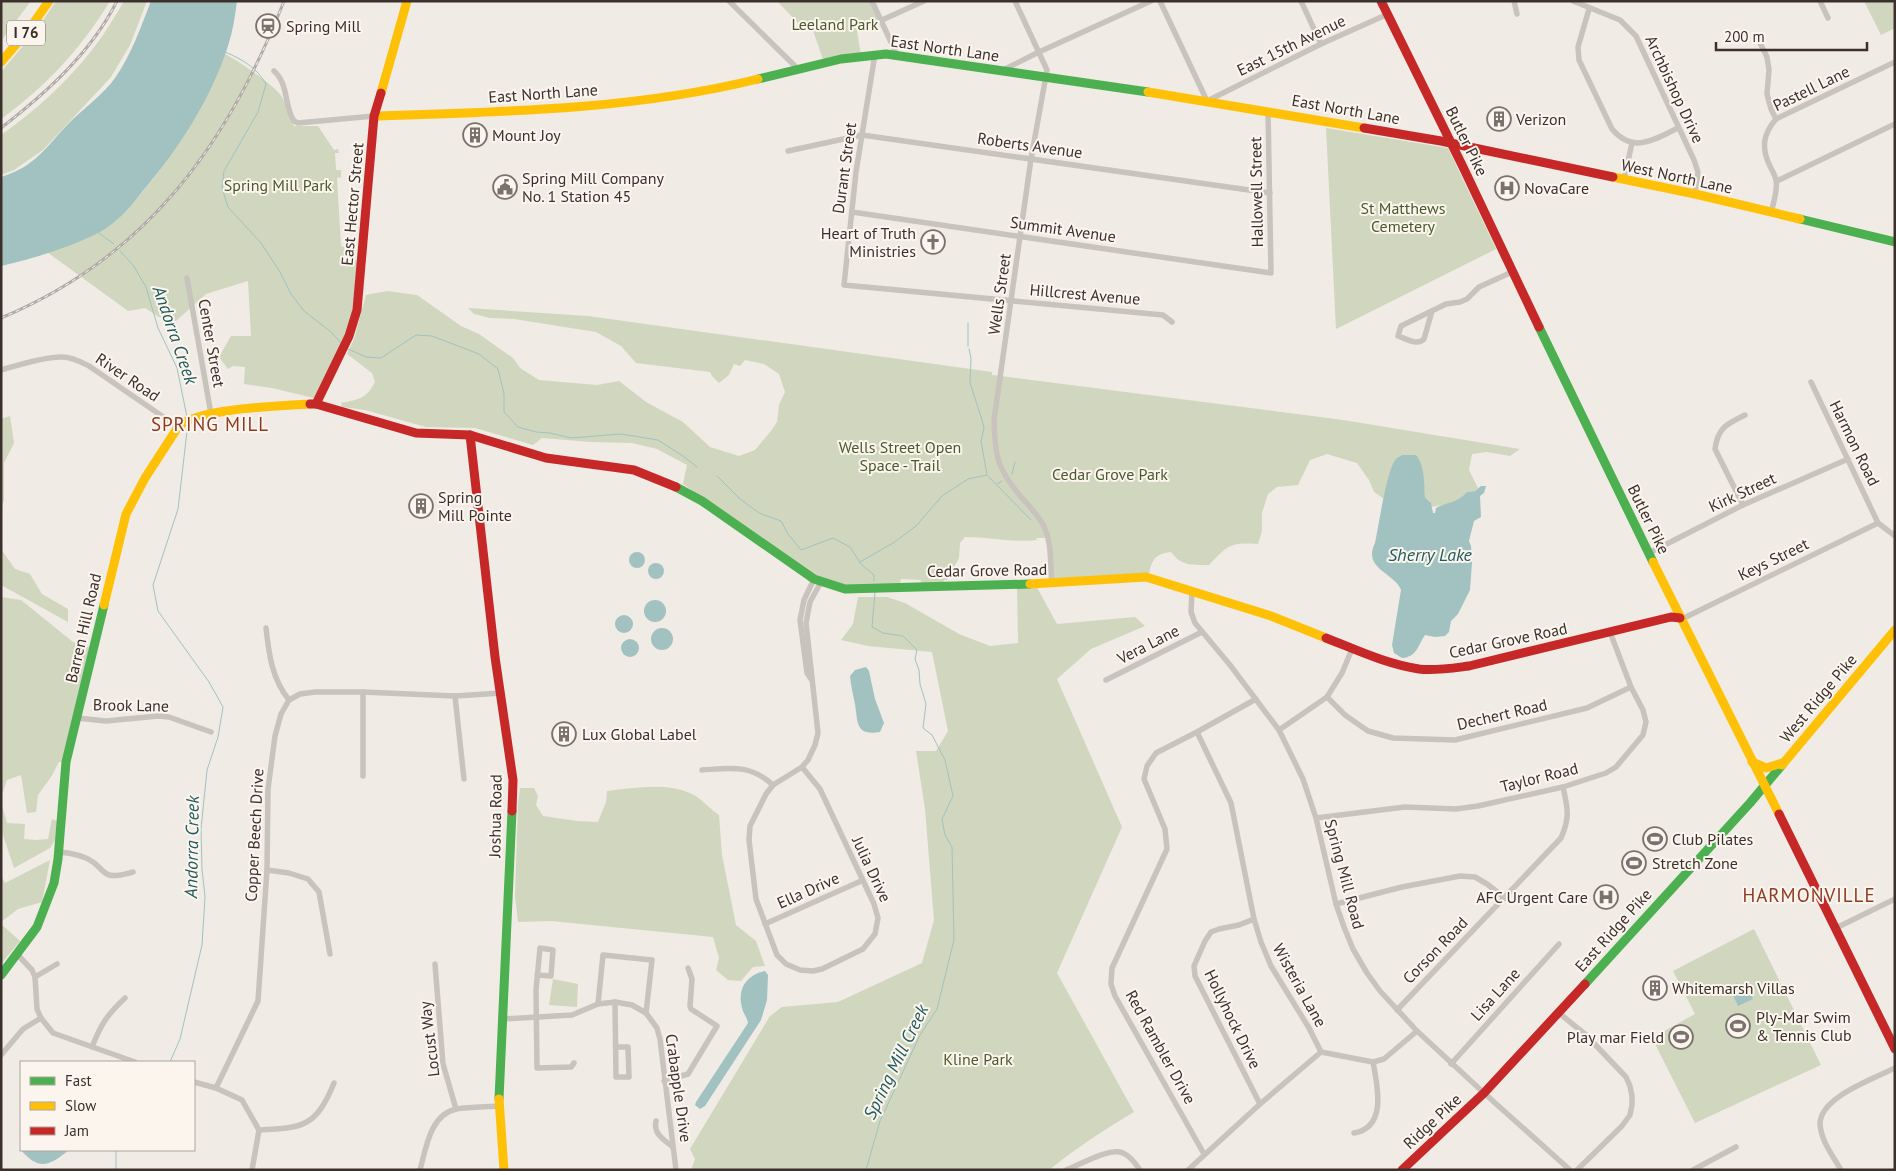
<svg xmlns="http://www.w3.org/2000/svg" width="1896" height="1171" font-family="'PT Sans',sans-serif">
<style>
.green{fill:#d1d6bf}
.water{fill:#a1c2c1}
.lines{fill:none;stroke-linecap:round;stroke-linejoin:round}
.stream{stroke:#a1c2c1;stroke-width:1}
.street{stroke:#c9c3be;stroke-width:5.5}
.fast{stroke:#4caf50;stroke-width:9}
.slow{stroke:#ffc107;stroke-width:9}
.jam{stroke:#c62828;stroke-width:9}
.rail-casing{stroke:#b1aca8;stroke-width:3}
.rail{stroke:#fbf5ee;stroke-width:1;stroke-dasharray:4;stroke-linecap:butt}
.labels{text-anchor:middle;stroke-width:4;stroke-linejoin:round;paint-order:stroke}
.shield{fill:#fbf5ee;stroke:#756b66;stroke-width:1}
.shield-label{font-size:15px;font-weight:bold;fill:#3b302b}
.park-label{font-size:16px;fill:#4a5a2e;stroke:#fbf5ee}
.poi-label{font-size:16px;fill:#3b302b;stroke:#fbf5ee;text-anchor:start}
.street-label{font-size:16px;fill:#3b302b;stroke:#fbf5ee}
.water-label{font-size:18px;font-style:italic;fill:#1f5a5e;stroke:#fbf5ee}
.quarter-label{font-size:19px;letter-spacing:1px;fill:#8c3b22;stroke:#fbf5ee}
</style>
<rect width="100%" height="100%" fill="#f0ebe5"/>
<!-- green -->
<g class="green">
<path d="M1 1H31L1 41Z"/>
<path d="M56 1H110C82 48 45 87 1 119V72L38 28Z"/>
<path d="M124 1H147L130 45 111 77 43 150 14 170 1 175V135C34 112 67 82 92 50 104 35 114 18 124 1Z"/>
<path d="M777 1H872L882 20 857 31 861 55 824 62 811 25 799 24Z"/>
<path d="M1864 1H1895V28L1881 35Z"/>
<path d="M225 54C237 60 276 86 282 97 287 106 289 117 294 126H318L334 150 338 149 339 153H335L336 170H341V177L337 178 341 246 344 247 345 251 357 261V310L318 399 272 388 244 384 245 367 233 366 228 369 219 357 231 336H251L248 281 206 294 176 321 159 317 145 308 128 311 47 252C67 245 90 239 108 227 120 219 130 206 140 195 176 153 205 106 225 54Z"/>
<path d="M1326 128 1448 148 1496 249 1336 329Z"/>
<path d="M387 291 417 295 461 326 479 334 513 358 520 368 539 380 597 385 619 381 646 402 683 422 710 447 739 456 755 450 771 431 777 422 779 405 785 392 779 374 764 364 745 360 740 366 734 364 729 375 719 383 712 376 710 372 636 363 621 346 596 332 514 319 490 318 474 314 468 308 588 316 992 372V375L1001 376 1343 420 1520 449 1510 456 1487 452 1472 454 1469 470 1478 488 1475 491 1467 492 1463 497 1450 504 1431 507 1429 500 1425 497 1422 467 1416 455H1402L1395 460 1384 499 1374 492 1369 480 1357 463 1327 454 1310 460 1298 485 1277 487 1268 494 1262 513V531L1258 544C1230 542 1228 545 1209 565 1192 565 1181 566 1171 552 1152 554 1152 562 1148 578L1052 583 1047 538H1036L1037 540C1013 543 990 537 965 537L960 543 959 558 947 580H944L943 586H920L921 580 901 579 899 587 826 584 729 515 683 484 687 465 657 449 632 443 591 442 542 438 533 445 475 428 426 427 365 410 342 407 341 403C360 399 366 399 375 382L372 373 347 354 354 339 366 295Z"/>
<path d="M10 416 14 443 4 463V500L1 509V419Z"/>
<path d="M1 549 15 569 30 574 42 594 68 609V622L1 585Z"/>
<path d="M1017 584H1035L1057 624 1135 617 1145 626 1091 649 1057 679 1122 827 1057 973 1134 1112C1104 1130 1076 1148 1049 1170H691L695 1159 690 1149 770 1016 782 1007 838 1002 922 963 934 920 925 809 916 751H936L948 731 932 652 868 646 841 640 853 624 858 597H887L905 603 959 634 990 646 1018 643Z"/>
<path d="M1 597 21 600 73 642 94 649 62 762H59L51 777 38 795 36 812 27 813 21 775 7 780 1 797Z"/>
<path d="M520 788H534L538 796 536 805 543 816 577 821 598 822 606 802 607 791C634 788 666 782 692 794 702 799 710 809 719 815L722 855 736 925 756 941 765 966 753 967 741 981 728 980 716 970 719 958 713 937 551 921 518 922 515 896 518 804Z"/>
<path d="M1 802 7 823 25 824 24 839 37 840 48 839 52 819 57 821 55 840 50 848 14 868 1 829Z"/>
<path d="M50 860 42 902 18 909 1 922V876L5 883Z"/>
<path d="M1 924 20 941 1 964Z"/>
<path d="M1754 929 1821 1065 1695 1123 1652 1038 1695 1014 1673 971Z"/>
<path d="M553 979 578 984 577 1007 549 1005Z"/>
</g>
<!-- water -->
<g class="water">
<path d="M151 1H237C235 16 233 31 228 46 211 99 178 150 142 192 132 205 121 218 108 227 85 243 29 260 1 266V177C35 167 46 147 69 123 83 109 104 94 115 78 131 55 141 27 151 1Z"/>
<path d="M1402 455H1416C1425 465 1424 484 1425 497L1431 503 1433 513H1435L1436 508C1447 502 1458 503 1467 492L1475 491 1481 486H1486L1484 493 1480 496 1481 517 1474 521 1469 541 1471 546 1472 563 1470 590 1458 614 1451 621 1449 632 1445 636 1435 637 1425 635C1418 645 1417 657 1402 658L1394 653 1392 645 1401 590C1395 573 1362 569 1375 543 1378 530 1387 468 1396 459 1397 457 1400 457 1402 455Z"/>
<circle cx="637" cy="560" r="8"/>
<circle cx="656" cy="571" r="8"/>
<circle cx="655" cy="611" r="11"/>
<circle cx="624" cy="624" r="9"/>
<circle cx="662" cy="639" r="11"/>
<circle cx="630" cy="648" r="9"/>
<path d="M866 667 869 671 875 699 884 723 880 732C855 736 858 722 855 704 853 695 851 686 850 676L855 670Z"/>
<path d="M765 971 768 975 767 1000 761 1020 705 1106 700 1109 695 1105 696 1102 748 1023C747 1017 743 1013 742 1008 737 989 746 975 765 971Z"/>
<path d="M1737 983 1742 993 1749 990 1753 999 1738 1006 1729 987Z"/>
<path d="M21 1150H69C49 1166 39 1171 21 1150Z"/>
</g>
<g class="lines">
<!-- stream -->
<g class="stream">
<path d="M225 52C242 59 257 68 266 84L258 112 224 171 222 188 228 207 261 243 280 272 291 294 304 311 331 332 341 343"/>
<path d="M96 231 114 244"/>
<path d="M120 251 133 265 146 287 158 328 177 368 187 417"/>
<path d="M968 323V346"/>
<path d="M348 349 366 357 381 358 416 335 432 336 479 354 498 369 504 394V412L518 427 536 432 550 433 571 438 621 434 658 440 683 456 697 467"/>
<path d="M1012 474 1015 462"/>
<path d="M717 476 739 498 759 513 781 521 788 534 801 550 833 538 850 547 861 564 874 575V581"/>
<path d="M988 476 1031 520"/>
<path d="M997 484 1002 481"/>
<path d="M860 562 893 543 916 526 942 496 968 479 987 475 981 441 984 428 982 420 970 383 971 358 969 349"/>
<path d="M170 1062 180 1039 202 945 205 897 202 869 201 829 207 770 218 737 223 707 209 682 158 611 153 585 178 509 188 423"/>
<path d="M116 1170V1150"/>
<path d="M866 1170 880 1121 920 1035 937 1009 954 940 952 847 945 835 942 819 953 796 945 760 932 735 923 728 926 704 920 684 919 670 915 659 917 650 903 636 883 633 872 627 875 592"/>
</g>
<!-- street -->
<g class="street">
<path d="M729 1 798 69"/>
<path d="M872 1 897 55"/>
<path d="M1015 1 1047 70 1031 159 994 420C995 457 997 469 1022 498 1030 507 1041 518 1045 529 1052 545 1050 566 1052 583"/>
<path d="M1160 1 1207 101 1321 44 1388 14"/>
<path d="M1301 1 1321 44"/>
<path d="M1514 1 1517 14"/>
<path d="M1573 1 1620 20 1636 36 1694 160 1698 172 1695 194"/>
<path d="M1820 1 1828 18"/>
<path d="M1589 9 1578 47 1579 60 1612 129C1633 154 1653 140 1678 128"/>
<path d="M882 20 924 1"/>
<path d="M1758 39 1767 57 1769 70 1767 94 1771 109 1776 119"/>
<path d="M875 54 856 172 844 285 1163 315 1172 322"/>
<path d="M1003 70 1039 52 1151 1"/>
<path d="M274 71C289 84 284 107 294 121L298 123 374 116"/>
<path d="M788 151 862 135 1270 193"/>
<path d="M1624 179 1632 143"/>
<path d="M1777 181 1895 124"/>
<path d="M852 212 1271 273 1268 111"/>
<path d="M1771 213C1773 204 1778 190 1776 181 1776 176 1772 171 1770 166 1761 148 1763 134 1776 119L1895 62"/>
<path d="M187 278 211 414"/>
<path d="M1432 311 1424 339C1417 346 1407 339 1398 336L1401 326 1446 304 1460 302 1467 299 1479 287 1512 272"/>
<path d="M1 370C18 365 46 356 63 357 72 357 81 362 89 366L178 427"/>
<path d="M1811 382 1878 523 1895 536"/>
<path d="M1743 505 1715 449C1718 427 1727 424 1745 415"/>
<path d="M1649 553 1743 505 1848 459"/>
<path d="M1192 592 1191 612 1195 623 1230 665 1279 730 1303 779 1316 818 1336 904 1344 927 1353 949 1367 973 1380 991 1417 1031 1484 1093 1570 1170"/>
<path d="M1680 618 1686 617 1878 523"/>
<path d="M266 628C269 655 272 679 289 700"/>
<path d="M811 679 807 673 800 620 804 600 814 579"/>
<path d="M1106 680 1202 632"/>
<path d="M363 692V776"/>
<path d="M455 696 464 779"/>
<path d="M1327 697 1345 715 1368 731 1393 738 1455 740 1587 708 1631 687"/>
<path d="M77 718 106 721 158 716 169 717 211 732"/>
<path d="M1279 730 1327 697 1342 673 1352 649"/>
<path d="M1197 732 1231 803 1254 919 1261 942 1271 966 1309 1028 1321 1052"/>
<path d="M802 767 820 789 874 904 878 918 875 934 863 949 822 969 813 971 800 970 786 964 777 955 756 899 749 840 750 826 766 794 773 785 802 767 808 760 815 745 818 733 806 623 810 602 821 582"/>
<path d="M702 770C731 768 750 764 773 785"/>
<path d="M1316 818 1405 807 1456 809 1478 806 1563 787 1606 773 1616 767 1643 735 1646 722 1643 710 1631 687 1610 632"/>
<path d="M59 852C72 853 83 855 93 862 99 866 103 873 109 875 117 877 125 874 133 872"/>
<path d="M267 870 289 873 308 879 319 892 330 954"/>
<path d="M1336 904 1402 887 1460 876 1475 877 1487 884 1505 898"/>
<path d="M1254 919 1239 925 1219 929 1211 932 1205 941 1194 966 1195 976 1260 1104"/>
<path d="M765 924 861 881"/>
<path d="M1836 928 1895 899"/>
<path d="M17 954 32 970 35 977 37 1009 41 1018 53 1033 135 1062"/>
<path d="M435 964 443 1064 456 1109"/>
<path d="M537 975 551 976 553 950 540 948 536 990 537 1068 571 1067 574 1063"/>
<path d="M35 977 57 964"/>
<path d="M615 1002 616 1077H629L628 1047H616"/>
<path d="M598 1004 603 955 652 960 646 1013"/>
<path d="M1397 1010 1561 838C1570 818 1568 809 1563 787"/>
<path d="M1559 1013 1586 1035 1626 1077 1630 1086 1632 1096V1105L1630 1115 1622 1126 1577 1170"/>
<path d="M502 1019 572 1015 598 1004 615 1002 632 1005 646 1013 657 1028 660 1039 676 1170"/>
<path d="M92 1047C101 1024 107 1015 125 998"/>
<path d="M1321 1052 1373 1062 1384 1059 1417 1031"/>
<path d="M1 1055 23 1029 41 1018"/>
<path d="M1451 1064 1559 944"/>
<path d="M664 1081 688 1074 717 1026 691 1009 690 1006 692 979 688 968"/>
<path d="M194 1082 216 1088 242 1100 259 1130 252 1170"/>
<path d="M216 1088 258 1001 267 870 268 789 275 736 281 714 289 700 300 694 315 692H363L455 696 501 693"/>
<path d="M656 1121C653 1134 664 1140 673 1147"/>
<path d="M259 1130C303 1128 316 1127 334 1083"/>
<path d="M1354 1133C1388 1127 1377 1085 1373 1062"/>
<path d="M1204 1154 1115 996 1111 984 1112 968 1167 849 1165 829 1144 779 1147 766 1156 753 1197 732 1256 699"/>
<path d="M420 1170C426 1148 430 1115 456 1109 470 1107 485 1107 499 1106"/>
<path d="M1066 1170C1080 1165 1109 1147 1123 1153 1130 1156 1136 1164 1140 1170"/>
<path d="M1188 1170 1260 1104 1321 1052"/>
<path d="M1693 1170 1736 1147"/>
<path d="M1841 1170C1833 1156 1821 1141 1820 1124 1820 1097 1874 1079 1895 1068"/>
</g>
<!-- fast -->
<g class="fast">
<path d="M758 79 841 59 886 54 1148 92"/>
<path d="M1800 219 1895 242"/>
<path d="M1539 327 1653 562"/>
<path d="M676 487 702 501 814 579 845 589 1030 584"/>
<path d="M1 975 37 927 54 883 58 859 66 762 104 605"/>
<path d="M1585 984 1750 803 1782 765"/>
<path d="M499 1099 512 811"/>
</g>
<!-- slow -->
<g class="slow">
<path d="M1 62 30 28 49 1"/>
<path d="M1148 92 1364 128"/>
<path d="M381 93 407 1"/>
<path d="M374 116C502 112 633 110 758 79"/>
<path d="M1613 177 1695 194 1800 219"/>
<path d="M1653 562 1779 814"/>
<path d="M1030 584 1146 577 1271 616 1326 638"/>
<path d="M104 605 126 514 145 478 178 427C197 408 281 406 310 404"/>
<path d="M1752 762 1766 768 1782 763"/>
<path d="M1782 765 1895 630"/>
<path d="M499 1099 504 1170"/>
</g>
<!-- jam -->
<g class="jam">
<path d="M1381 1 1463 167 1539 327"/>
<path d="M1364 128 1441 141 1613 177"/>
<path d="M310 404H316L416 433 470 435 546 458 634 470 676 487"/>
<path d="M316 404 349 336 357 310 374 116 381 93"/>
<path d="M470 435 495 657 513 780 512 811"/>
<path d="M1326 638C1357 650 1386 664 1419 669 1435 671 1453 668 1469 666L1671 617 1680 618"/>
<path d="M1779 814 1895 1049"/>
<path d="M1402 1170 1484 1093 1585 984"/>
</g>
<!-- rail casing -->
<g class="rail-casing">
<g id="rail">
<path d="M1 128C46 93 91 53 117 1"/>
<path d="M1 318C147 257 228 144 284 1"/>
</g>
</g>
<!-- rail -->
<use href="#rail" class="rail"/>
</g>
<!-- icons -->
<defs>
<g id="station-ring" transform="scale(1.25)"><circle r="9.5" fill="#fbf5ee" stroke="#7a716c" stroke-width="1.5"/><path d="M-3-6H3Q5-6 5-4V2Q5 4 3 4L4.5 6H3L1.5 4h-3L-3 6H-4.5L-3 4Q-5 4-5 2V-4Q-5-6-3-6ZM-3.5-4v3h7v-3ZM-3.5 1v1.5H-2V1ZM2 1v1.5H3.5V1Z" fill="#7a716c"/></g>
<g id="building-ring" transform="scale(1.25)"><circle r="9.5" fill="#fbf5ee" stroke="#7a716c" stroke-width="1.5"/><path d="M-4-6H4V6H1V3H-1V6H-4ZM-2.5-4.3h1.7v1.8h-1.7ZM.8-4.3h1.7v1.8H.8ZM-2.5-1h1.7V.8h-1.7ZM.8-1h1.7V.8H.8Z" fill="#7a716c"/></g>
<g id="civic-ring" transform="scale(1.25)"><circle r="9.5" fill="#fbf5ee" stroke="#7a716c" stroke-width="1.5"/><path d="M-.6-6.5H3V-4.5H.6V-3L4-1V1h2V6H-6V1h2V-1L-.6-3ZM-1.2 2.5V6h2.4V2.5Z" fill="#7a716c"/></g>
<g id="hospital-ring" transform="scale(1.25)"><circle r="9.5" fill="#fbf5ee" stroke="#7a716c" stroke-width="1.5"/><path d="M-5-5h3v3.5h4V-5h3V5h-3V1.5h-4V5h-3Z" fill="#7a716c"/></g>
<g id="church-ring" transform="scale(1.25)"><circle r="9.5" fill="#fbf5ee" stroke="#7a716c" stroke-width="1.5"/><path d="M-1.2-6h2.4v3.5h3.3v2.4h-3.3V6h-2.4V-.1h-3.3v-2.4h3.3Z" fill="#7a716c"/></g>
<g id="stadium-ring" transform="scale(1.25)"><circle r="9.5" fill="#fbf5ee" stroke="#7a716c" stroke-width="1.5"/><path d="M0-5a6.5 5 0 1 0 0 10a6.5 5 0 1 0 0-10ZM-3.5-1.8h7v3.6h-7Z" fill="#7a716c"/></g>
</defs>
<g fill-rule="evenodd">
<use href="#station-ring" x="268" y="26"/>
<use href="#building-ring" x="1499" y="119"/>
<use href="#building-ring" x="475" y="135"/>
<use href="#civic-ring" x="505" y="187"/>
<use href="#hospital-ring" x="1507" y="188"/>
<use href="#church-ring" x="933" y="242"/>
<use href="#building-ring" x="421" y="506"/>
<use href="#building-ring" x="564" y="734"/>
<use href="#stadium-ring" x="1655" y="839"/>
<use href="#stadium-ring" x="1634" y="863"/>
<use href="#hospital-ring" x="1606" y="897"/>
<use href="#building-ring" x="1655" y="988"/>
<use href="#stadium-ring" x="1738" y="1026"/>
<use href="#stadium-ring" x="1681" y="1037"/>
</g>
<g class="labels">
<!-- shield labels -->
<rect class="shield" x="7" y="20.5" width="38" height="25" rx="4"/>
<g class="shield-label">
<text x="26" y="38">I 76</text>
</g>
<!-- park labels -->
<g class="park-label">
<text x="835" y="30">Leeland Park</text>
<text x="278" y="191">Spring Mill Park</text>
<text x="1403" y="214">St Matthews<tspan x="1403" dy="18">Cemetery</tspan></text>
<text x="900" y="453">Wells Street Open<tspan x="900" dy="18">Space - Trail</tspan></text>
<text x="1110" y="480">Cedar Grove Park</text>
<text x="978" y="1065">Kline Park</text>
</g>
<!-- poi labels -->
<g class="poi-label">
<text x="286" y="32">Spring Mill</text>
<text x="1516" y="125">Verizon</text>
<text x="492" y="141">Mount Joy</text>
<text x="522" y="184">Spring Mill Company<tspan x="522" dy="18">No. 1 Station 45</tspan></text>
<text x="1524" y="194">NovaCare</text>
<text x="916" y="239" text-anchor="end">Heart of Truth<tspan x="916" dy="18">Ministries</tspan></text>
<text x="438" y="503">Spring<tspan x="438" dy="18">Mill Pointe</tspan></text>
<text x="582" y="740">Lux Global Label</text>
<text x="1672" y="845">Club Pilates</text>
<text x="1652" y="869">Stretch Zone</text>
<text x="1588" y="903" text-anchor="end">AFC Urgent Care</text>
<text x="1672" y="994">Whitemarsh Villas</text>
<text x="1756" y="1023">Ply-Mar Swim<tspan x="1756" dy="18">&amp; Tennis Club</tspan></text>
<text x="1664" y="1043" text-anchor="end">Play mar Field</text>
</g>
<!-- street labels -->
<g class="street-label">
<text transform="translate(1291 45) rotate(-26)" y="6">East 15th Avenue</text>
<text transform="translate(945 48) rotate(8)" y="6">East North Lane</text>
<text transform="translate(1811 88) rotate(-26)" y="6">Pastell Lane</text>
<text transform="translate(1675 89) rotate(65)" y="6">Archbishop Drive</text>
<text transform="translate(543 93) rotate(-4)" y="6">East North Lane</text>
<text transform="translate(1346 109) rotate(10)" y="6">East North Lane</text>
<text transform="translate(1467 141) rotate(64)" y="6">Butler Pike</text>
<text transform="translate(1030 145) rotate(8)" y="6">Roberts Avenue</text>
<text transform="translate(844 168) rotate(-82)" y="6">Durant Street</text>
<text transform="translate(1677 176) rotate(12)" y="6">West North Lane</text>
<text transform="translate(1256 192) rotate(-91)" y="6">Hallowell Street</text>
<text transform="translate(352 204) rotate(-85)" y="6">East Hector Street</text>
<text transform="translate(1063 229) rotate(8)" y="6">Summit Avenue</text>
<text transform="translate(999 294) rotate(-82)" y="6">Wells Street</text>
<text transform="translate(1085 294) rotate(5)" y="6">Hillcrest Avenue</text>
<text transform="translate(212 343) rotate(80)" y="6">Center Street</text>
<text transform="translate(128 377) rotate(34)" y="6">River Road</text>
<text transform="translate(1855 443) rotate(64)" y="6">Harmon Road</text>
<text transform="translate(1742 492) rotate(-25)" y="6">Kirk Street</text>
<text transform="translate(1649 519) rotate(64)" y="6">Butler Pike</text>
<text transform="translate(1773 559) rotate(-26)" y="6">Keys Street</text>
<text transform="translate(987 570) rotate(-1)" y="6">Cedar Grove Road</text>
<text transform="translate(83 628) rotate(-77)" y="6">Barren Hill Road</text>
<text transform="translate(1508 640) rotate(-12)" y="6">Cedar Grove Road</text>
<text transform="translate(1148 644) rotate(-27)" y="6">Vera Lane</text>
<text transform="translate(1818 698) rotate(-50)" y="6">West Ridge Pike</text>
<text transform="translate(131 705) rotate(1)" y="6">Brook Lane</text>
<text transform="translate(1502 714) rotate(-13)" y="6">Dechert Road</text>
<text transform="translate(1539 777) rotate(-14)" y="6">Taylor Road</text>
<text transform="translate(495 816) rotate(-89)" y="6">Joshua Road</text>
<text transform="translate(254 835) rotate(-87)" y="6">Copper Beech Drive</text>
<text transform="translate(872 869) rotate(65)" y="6">Julia Drive</text>
<text transform="translate(1345 874) rotate(75)" y="6">Spring Mill Road</text>
<text transform="translate(808 890) rotate(-24)" y="6">Ella Drive</text>
<text transform="translate(1613 930) rotate(-48)" y="6">East Ridge Pike</text>
<text transform="translate(1435 950) rotate(-46)" y="6">Corson Road</text>
<text transform="translate(1300 985) rotate(61)" y="6">Wisteria Lane</text>
<text transform="translate(1495 994) rotate(-48)" y="6">Lisa Lane</text>
<text transform="translate(1233 1019) rotate(64)" y="6">Hollyhock Drive</text>
<text transform="translate(429 1039) rotate(-97)" y="6">Locust Way</text>
<text transform="translate(1161 1047) rotate(61)" y="6">Red Rambler Drive</text>
<text transform="translate(679 1088) rotate(82)" y="6">Crabapple Drive</text>
<text transform="translate(1432 1121) rotate(-43)" y="6">Ridge Pike</text>
</g>
<!-- water labels -->
<g class="water-label">
<text transform="translate(175 335) rotate(71)" y="6">Andorra Creek</text>
<text x="1430" y="561">Sherry Lake</text>
<text transform="translate(192 847) rotate(-89)" y="6">Andorra Creek</text>
<text transform="translate(896 1062) rotate(-64)" y="6">Spring Mill Creek</text>
</g>
<!-- quarter labels -->
<g class="quarter-label">
<text x="210" y="431">SPRING MILL</text>
<text x="1809" y="902">HARMONVILLE</text>
</g>
</g>
<!-- border -->
<rect width="1896" height="1171" fill="none" stroke="#3b302b" stroke-width="5"/>
<!-- legend -->
<rect x="20" y="1061" width="175" height="90" fill="#fbf5ee" stroke="#aea6a0"/>
<rect x="30" y="1077" width="25" height="8" fill="#4caf50" stroke="#aea6a0"/>
<text x="65" y="1086" font-size="15" fill="#3b302b">Fast</text>
<rect x="30" y="1102" width="25" height="8" fill="#ffc107" stroke="#aea6a0"/>
<text x="65" y="1111" font-size="15" fill="#3b302b">Slow</text>
<rect x="30" y="1127" width="25" height="8" fill="#c62828" stroke="#aea6a0"/>
<text x="65" y="1136" font-size="15" fill="#3b302b">Jam</text>
<!-- scale -->
<path d="M1716 42v8h151v-8" fill="none" stroke="#3b302b" stroke-width="2.5"/>
<text x="1724" y="42" font-size="15" fill="#3b302b" stroke="#fbf5ee" stroke-width="4" paint-order="stroke">200 m</text>
</svg>
